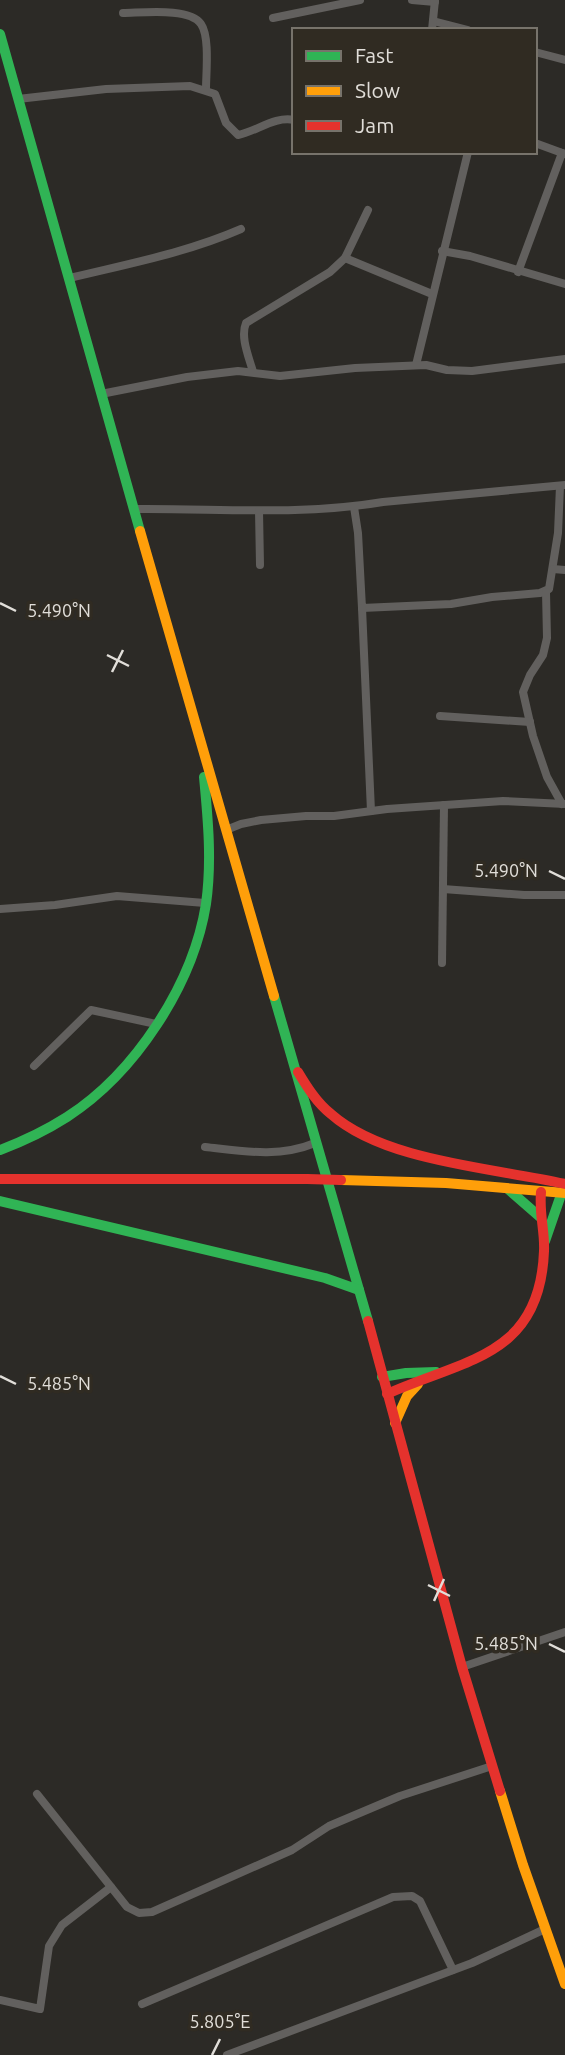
<svg xmlns="http://www.w3.org/2000/svg" width="565" height="2055" font-family="Ubuntu,sans-serif">
<style>
.lines{fill:none;stroke-linecap:round;stroke-linejoin:round}
.street{stroke:#62605e;stroke-width:8}
.fast{stroke:#30b455;stroke-width:10}
.slow{stroke:#ff9f0a;stroke-width:10}
.jam{stroke:#e5322d;stroke-width:10}
.jam-bridge{stroke:#e5322d;stroke-width:10}
.ticks{fill:none;stroke:#e1ded9;stroke-width:2.5}
.ticks-label{font-size:18px;text-anchor:middle;fill:#e1ded9;stroke:#302b22;stroke-width:7;stroke-linejoin:round;paint-order:stroke}
</style>
<rect width="100%" height="100%" fill="#2c2a26"/>
<g class="lines">
<!-- street -->
<g class="street">
<path d="M412 0 435 2"/>
<path d="M123 13C141 13 190 7 201 24 210 37 206 73 206 89"/>
<path d="M273 18 360 0"/>
<path d="M433 21 468 30"/>
<path d="M432 30 435 0"/>
<path d="M535 52 565 60"/>
<path d="M18 99 106 89 190 86 215 94 226 123 238 135C257 131 275 116 294 120"/>
<path d="M535 143 565 154"/>
<path d="M442 251 470 256 565 284"/>
<path d="M345 258 432 294"/>
<path d="M518 272 562 153"/>
<path d="M70 278C127 264 186 253 241 229"/>
<path d="M416 365 468 152"/>
<path d="M253 372C249 357 240 337 246 323L330 272 345 258 368 210"/>
<path d="M101 394 187 377 238 371 280 376 355 368 426 365 447 370 472 371 565 359"/>
<path d="M354 507 358 533 362 608 451 604 492 597 540 593 549 589 558 533 560 486"/>
<path d="M134 509C217 508 300 516 383 502L565 485"/>
<path d="M259 511 260 565"/>
<path d="M553 569 565 570"/>
<path d="M546 592 547 638 543 655 530 675 523 692 533 736 547 777 562 804"/>
<path d="M362 608 371 811"/>
<path d="M440 716 530 722"/>
<path d="M226 830 241 824 261 820 306 816H334L387 809 503 801 565 804"/>
<path d="M443 889 524 895H565"/>
<path d="M0 909 55 905 117 896 205 903"/>
<path d="M442 963 444 805"/>
<path d="M34 1066 91 1010 156 1024"/>
<path d="M205 1147C242 1151 279 1158 315 1143"/>
<path d="M462 1667 565 1632"/>
<path d="M37 1794 127 1907 139 1913 152 1912 292 1850 329 1826 400 1796 492 1766"/>
<path d="M0 2000 40 2009 49 1946 62 1925 111 1887"/>
<path d="M142 2004 393 1897 412 1896 420 1901 453 1970"/>
<path d="M227 2055 472 1963 545 1929"/>
</g>
<!-- fast -->
<g class="fast">
<path d="M0 34 140 531"/>
<path d="M274 996 368 1321"/>
<path d="M0 1150C24 1141 45 1131 67 1117 135 1073 193 985 206 904 212 862 208 819 204 777"/>
<path d="M508 1189 540 1217"/>
<path d="M0 1201 325 1278 359 1290"/>
<path d="M545 1241 562 1192"/>
<path d="M382 1377 406 1373 436 1372"/>
</g>
<!-- slow -->
<g class="slow">
<path d="M140 531 274 996"/>
<path d="M341 1180 446 1183 565 1193"/>
<path d="M395 1423 407 1396 418 1384"/>
<path d="M500 1791 523 1865 565 1984"/>
</g>
<!-- jam -->
<g class="jam">
<path d="M298 1072C307 1087 317 1103 331 1114 385 1162 496 1168 565 1184"/>
<path d="M0 1179H307"/>
<path d="M368 1321 462 1667 500 1791"/>
<path d="M387 1394C465 1359 540 1357 544 1251 545 1231 539 1215 541 1192"/>
</g>
<!-- jam-bridge -->
<path class="jam-bridge" d="M307 1179 341 1180"/>
</g>
<!-- ticks -->
<path class="ticks" d="M0 603 16 611M107 655 129 666M112 672 123 650M549 871 565 879M0 1376 16 1384M428 1585 450 1596M434 1601 444 1579M549 1644 565 1652M212 2055 220 2039"/>
<g class="ticks-label">
<text x="59" y="617">5.490°N</text>
<text x="506" y="877">5.490°N</text>
<text x="59" y="1390">5.485°N</text>
<text x="506" y="1650">5.485°N</text>
<text x="220" y="2028">5.805°E</text>
</g>
<!-- legend -->
<rect x="292" y="28" width="245" height="126" fill="#302b22" stroke="#77736b" stroke-width="2"/>
<rect x="306" y="51" width="35" height="10" fill="#30b455" stroke="#77736b" stroke-width="2"/>
<text x="355" y="63" font-size="21" fill="#e1ded9">Fast</text>
<rect x="306" y="86" width="35" height="10" fill="#ff9f0a" stroke="#77736b" stroke-width="2"/>
<text x="355" y="98" font-size="21" fill="#e1ded9">Slow</text>
<rect x="306" y="121" width="35" height="10" fill="#e5322d" stroke="#77736b" stroke-width="2"/>
<text x="355" y="133" font-size="21" fill="#e1ded9">Jam</text>
</svg>
